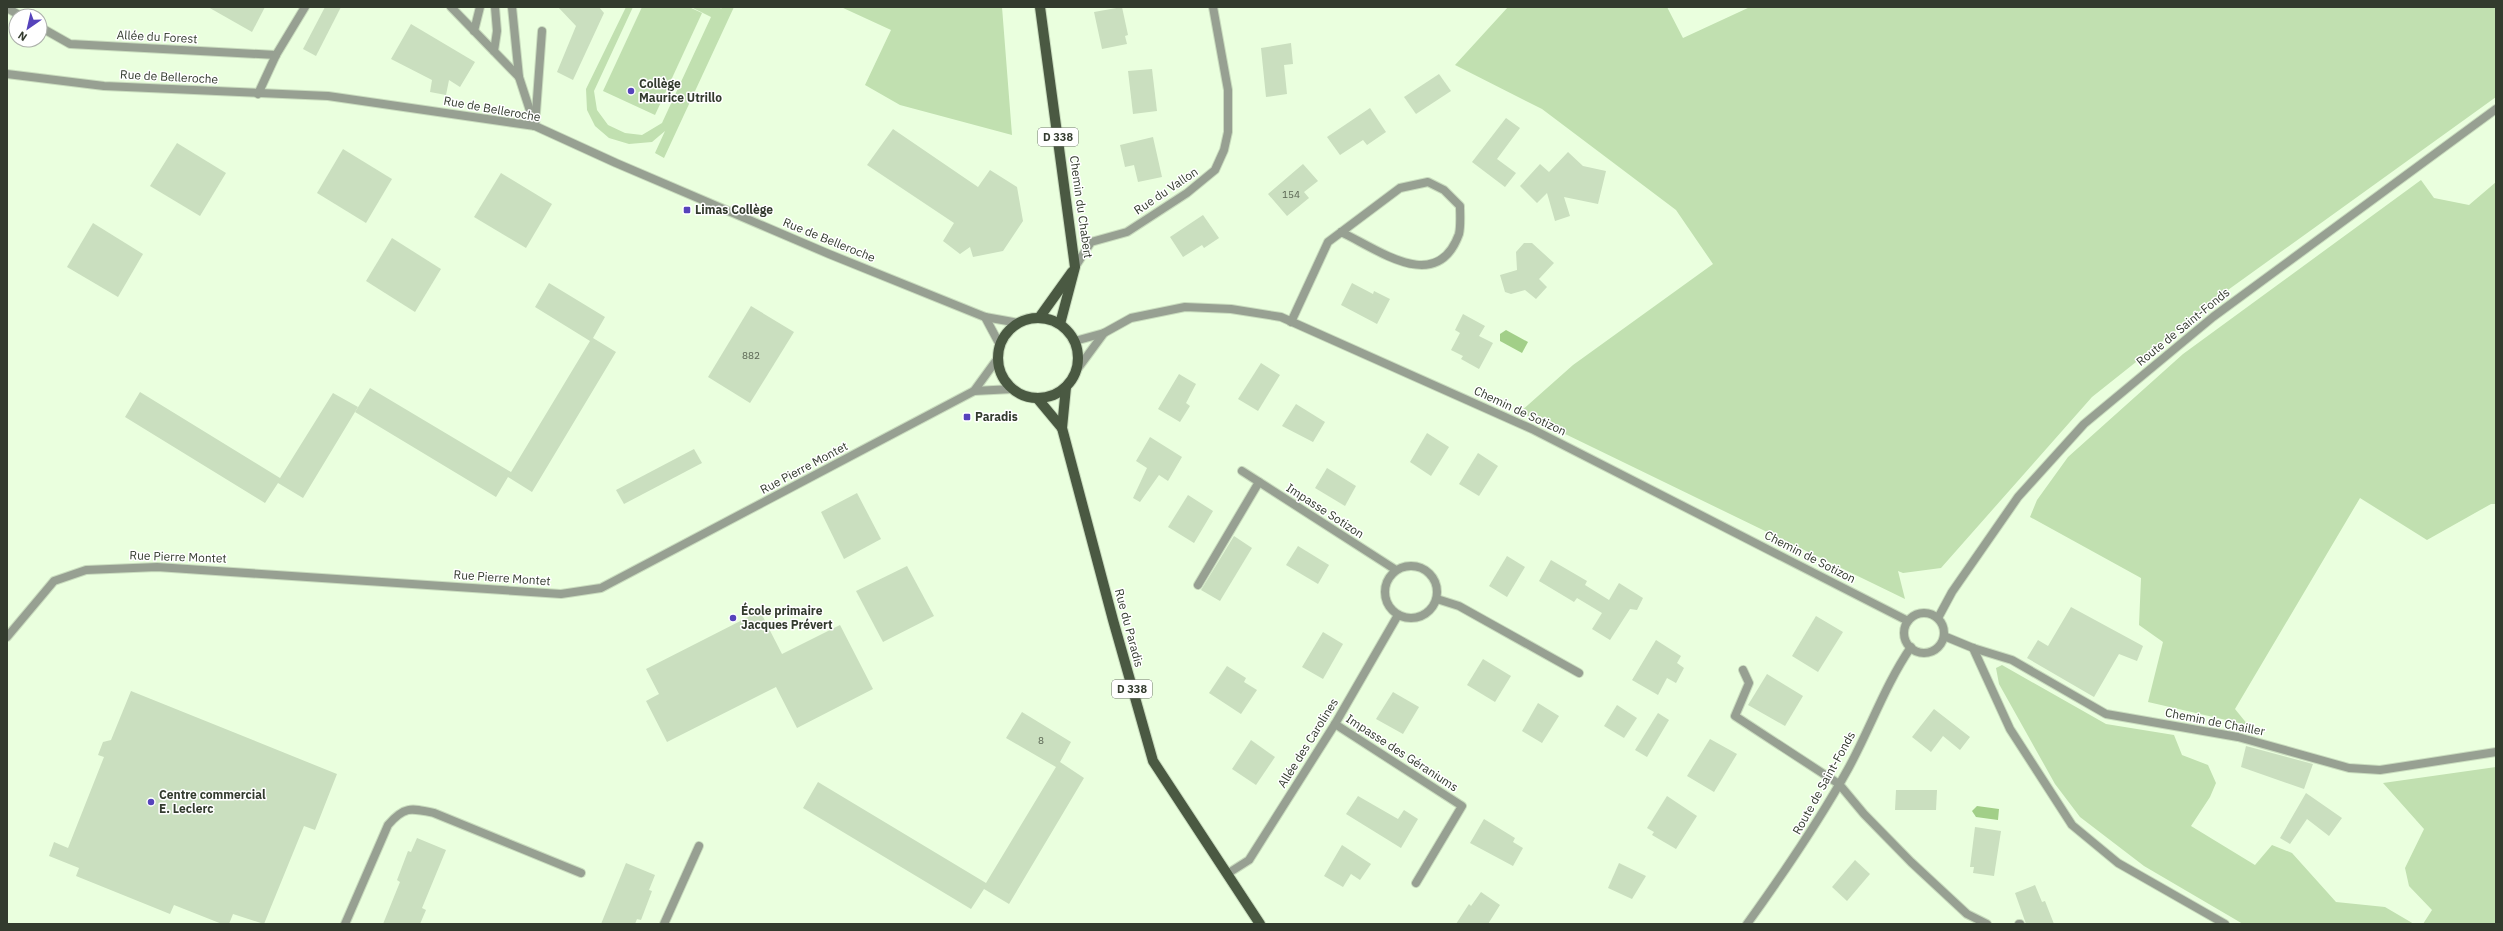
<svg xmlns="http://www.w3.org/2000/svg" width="2503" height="931" font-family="'IBM Plex Sans',sans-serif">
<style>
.green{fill:#c1e0b0}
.water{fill:#a2cf88}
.building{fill:#cadfbf}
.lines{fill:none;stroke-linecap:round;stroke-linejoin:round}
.service-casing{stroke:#c9dcbe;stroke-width:10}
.minor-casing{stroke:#c9dcbe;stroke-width:10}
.primary-casing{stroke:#c9dcbe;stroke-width:12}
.service{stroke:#97a092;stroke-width:8}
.minor{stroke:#97a092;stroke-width:8}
.primary{stroke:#4a5942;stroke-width:10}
.poi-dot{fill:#5643bb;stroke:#fff;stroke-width:1.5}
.labels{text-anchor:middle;stroke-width:3;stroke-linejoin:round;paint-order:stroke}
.number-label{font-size:10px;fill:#596452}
.shield{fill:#fff;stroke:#70766d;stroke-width:1}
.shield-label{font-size:11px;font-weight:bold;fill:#333b2e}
.street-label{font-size:12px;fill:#333b2e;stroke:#fff}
.poi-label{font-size:12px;font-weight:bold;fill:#333b2e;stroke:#fff;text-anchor:start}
</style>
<rect width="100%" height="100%" fill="#eaffde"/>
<!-- green -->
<g class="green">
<path d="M626 7H633L594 91 597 110 608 125 625 133 642 135 662 123 711 17 691 7H720L721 9 722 7H734L664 158 655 153 665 131 652 142 629 144 609 138 595 126 587 110 586 89Z"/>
<path d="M642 7H689L702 13 655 115 603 91Z"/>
<path d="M841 7H1002L1012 135 900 105 865 85 891 30Z"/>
<path d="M1508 7H1667L1683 38 1750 7H2496V97L2214 300 2092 397 1941 568 1903 573 1898 571 1905 599 1520 412 1573 365 1713 264 1676 210 1542 109 1455 65Z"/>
<path d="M2421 180 2434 198 2469 205 2496 182V504H2491L2427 540 2360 498 2235 709 2248 725 2148 702 2163 642 2139 625 2141 578 2030 517 2037 500 2068 457 2183 354Z"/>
<path d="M2002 665 2106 724 2174 735 2182 755 2208 765 2216 783 2210 797 2191 826 2255 865 2272 845 2292 853 2336 902 2385 907 2414 924H2243L2144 866 2080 817 2055 784 1999 684 1996 668Z"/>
<path d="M2496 767V924H2423L2432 910 2409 886 2405 868 2424 829 2383 783Z"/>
</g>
<!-- water -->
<g class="water">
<path d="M1506 330 1528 342 1522 353 1500 341V334Z"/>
<path d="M1977 806 1999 809 1998 820 1976 817 1972 811Z"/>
</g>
<!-- building -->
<g class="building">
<path d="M208 7H265L252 32Z"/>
<path d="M325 7H341L316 56 303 49Z"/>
<path d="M558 7H599L604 13 573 80 557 72 576 26Z"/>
<path d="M1122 7 1128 35 1125 36 1127 44 1102 49 1094 12Z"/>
<path d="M411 24 475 62 460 87 449 80 446 95 430 92 432 80 391 59Z"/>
<path d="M1291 43 1293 64 1284 65 1287 94 1266 97 1261 48Z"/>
<path d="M1152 69 1157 111 1133 114 1128 71Z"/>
<path d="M1439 74 1451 91 1416 114 1404 97Z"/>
<path d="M1370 108 1386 132 1367 145 1363 140 1340 155 1327 137Z"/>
<path d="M1506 118 1520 128 1497 159 1516 173 1505 187 1472 162Z"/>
<path d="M893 129 978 187 990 170 1017 187 1023 221 1003 251 973 257 970 247 960 254 943 241 954 223 867 165Z"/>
<path d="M1153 137 1162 177 1138 182 1134 165 1125 167 1120 145Z"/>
<path d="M177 143 226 173 200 216 150 186Z"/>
<path d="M343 149 392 179 366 223 317 193Z"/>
<path d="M1568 152 1583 166 1606 171 1598 204 1564 197 1570 216 1555 221 1547 193 1537 203 1520 186 1540 164 1549 172Z"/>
<path d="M1303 164 1318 181 1304 192 1309 198 1287 216 1268 194Z"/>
<path d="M501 173 552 204 526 248 474 217Z"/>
<path d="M1203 215 1219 238 1204 248 1202 245 1183 257 1170 237Z"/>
<path d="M93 223 143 254 118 297 67 267Z"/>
<path d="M392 238 441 269 415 312 366 281Z"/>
<path d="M1524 243H1532L1554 263 1539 279 1547 287 1536 299 1525 290 1511 294 1505 292 1500 275 1517 270 1516 252Z"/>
<path d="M549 283 605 317 593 338 616 352 532 492 508 477 496 497 355 412 370 388 511 472 590 341 535 307Z"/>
<path d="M1352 283 1373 294 1374 291 1390 299 1377 324 1341 305Z"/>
<path d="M751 306 794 332 750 403 708 377Z"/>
<path d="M1463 314 1485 326 1479 336 1493 343 1479 369 1461 359 1463 356 1451 350 1460 333 1455 330Z"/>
<path d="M1261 363 1280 375 1258 411 1238 399Z"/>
<path d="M1179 374 1196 384 1186 403 1190 406 1180 422 1158 409Z"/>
<path d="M140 392 280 478 333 393 358 407 303 498 278 483 265 503 125 417Z"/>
<path d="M1296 404 1325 422 1313 442 1282 426Z"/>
<path d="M1427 433 1449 447 1431 476 1410 462Z"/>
<path d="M1150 437 1182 457 1168 481 1159 475 1140 502 1133 498 1147 468 1136 461Z"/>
<path d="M694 449 702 463 624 504 616 490Z"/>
<path d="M1478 453 1498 466 1479 496 1459 484Z"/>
<path d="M1327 468 1356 486 1345 506 1315 488Z"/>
<path d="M857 493 881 539 844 559 821 512Z"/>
<path d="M1188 495 1213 511 1194 543 1168 527Z"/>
<path d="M1234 536 1252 548 1220 601 1201 590Z"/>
<path d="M1298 546 1329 565 1318 584 1286 565Z"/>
<path d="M1507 556 1525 567 1507 597 1489 586Z"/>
<path d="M1551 560 1587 581 1585 585 1609 600 1619 583 1643 598 1637 610 1630 609 1610 640 1592 629 1602 613 1577 598 1574 602 1539 581Z"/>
<path d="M907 566 934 616 883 642 856 591Z"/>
<path d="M2071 607 2143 646 2137 661 2119 654 2094 697 2027 658 2038 640 2048 646Z"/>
<path d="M760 611 782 654 840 625 873 689 797 728 776 687 667 742 646 701 659 694 646 669Z"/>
<path d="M1816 616 1843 632 1818 672 1792 656Z"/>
<path d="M1323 632 1343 644 1323 679 1302 667Z"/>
<path d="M1656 640 1681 656 1677 663 1684 668 1676 683 1667 678 1658 695 1632 680Z"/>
<path d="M1483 659 1511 676 1495 702 1467 685Z"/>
<path d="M1227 666 1246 678 1244 682 1257 690 1241 714 1209 693Z"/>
<path d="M1767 674 1803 696 1785 726 1748 705Z"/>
<path d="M131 691 337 774 315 830 304 826 264 924 233 914 229 924H222L174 905 170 914 76 876 79 868 49 856 54 842 68 848 104 757 98 755 103 742 111 740Z"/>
<path d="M1393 692 1419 707 1403 734 1376 719Z"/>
<path d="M1538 703 1559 716 1542 743 1522 731Z"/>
<path d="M1617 705 1637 718 1624 738 1604 726Z"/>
<path d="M1934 709 1970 737 1960 750 1943 736 1931 752 1912 737Z"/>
<path d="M1022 712 1071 742 1060 762 1084 778 1009 904 984 889 971 909 803 808 818 782 986 883 1056 767 1006 738Z"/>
<path d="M1658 713 1669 720 1647 757 1635 750Z"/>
<path d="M1710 739 1737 754 1714 792 1687 776Z"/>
<path d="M1251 740 1275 757 1256 785 1232 769Z"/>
<path d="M2246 746 2313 764 2304 789 2241 767Z"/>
<path d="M1896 790H1937L1936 810H1895Z"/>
<path d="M2306 793 2342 818 2329 836 2307 819 2290 844 2280 838Z"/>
<path d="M1358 796 1398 819 1404 810 1418 819 1401 848 1346 814Z"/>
<path d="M1667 796 1697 816 1676 849 1652 835 1654 832 1647 828Z"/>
<path d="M1484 819 1515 838 1513 842 1523 848 1513 866 1470 843Z"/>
<path d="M1975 827 2001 831 1994 876 1973 873 1974 867H1970Z"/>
<path d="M417 838 446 850 422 908 426 910 420 924H383L400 882 397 880 408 851 411 852Z"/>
<path d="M1342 845 1371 864 1360 880 1351 874 1343 887 1324 876Z"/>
<path d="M1855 860 1870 874 1847 901 1832 887Z"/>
<path d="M626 863 655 875 649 890 652 891 641 920 637 919 635 924H601Z"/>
<path d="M1619 863 1646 876 1632 899 1608 888Z"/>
<path d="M2035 885 2042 902 2045 901 2054 924H2026L2015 893Z"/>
<path d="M1481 892 1500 905 1488 924H1456L1469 904 1471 906Z"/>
</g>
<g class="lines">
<!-- service casing -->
<g class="service-casing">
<g id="service">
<path d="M512 7 519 77"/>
<path d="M7 8 21 16"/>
<path d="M40 27 70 44 276 55"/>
<path d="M474 31 480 7"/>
<path d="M494 51 497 31 495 7"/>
<path d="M258 94 276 55 305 7"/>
<path d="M535 126 542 31"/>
<path d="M1198 585 1259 482"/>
<path d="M1743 670 1749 683 1735 716 1839 784 1864 814 1911 862 1967 914 1987 924"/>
<path d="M345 924 388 825C404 806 411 808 434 813L581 873"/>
<path d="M664 924 699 846"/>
<path d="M2019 924H2020"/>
</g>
</g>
<!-- minor casing -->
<g class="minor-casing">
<g id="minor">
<path d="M451 7 519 77 535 126"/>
<path d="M7 74 104 86 328 96 535 126 616 163 829 254 985 317 1019 323"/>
<path d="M1075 267 1091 242 1127 232 1187 193 1215 170 1224 150 1228 132V90L1213 7"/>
<path d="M985 317 1000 345"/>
<path d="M1291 322 1328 242 1400 188 1428 182 1444 190 1460 206C1460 214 1461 226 1459 234 1437 295 1379 250 1341 232"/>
<path d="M1075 341 1104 333 1131 318 1185 307 1231 309 1281 317 1532 429 1908 621"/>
<path d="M1076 371 1104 333"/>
<path d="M974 391 998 358"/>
<path d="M1242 471 1396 570"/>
<circle cx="1411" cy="592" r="26"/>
<path d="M1437 599 1459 606 1579 673"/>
<circle cx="1924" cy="633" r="20"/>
<path d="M1938 618 1952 592 2018 497 2084 424 2213 317 2496 109"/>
<path d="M1944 636 1973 648 2012 660 2106 714 2238 737 2349 768 2380 770 2496 752"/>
<path d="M7 637 54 581 86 570 157 567 561 594 601 588 974 391 1013 389"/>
<path d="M1973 648 2010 729 2072 825 2118 863 2225 924"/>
<path d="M1335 724 1462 806 1416 883"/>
<path d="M1227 874 1249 860 1335 724 1398 615"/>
<path d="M1747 924C1783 874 1818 823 1848 769 1870 729 1885 685 1911 647"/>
</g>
</g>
<!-- primary casing -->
<g class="primary-casing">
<g id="primary">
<path d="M1040 7 1075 267 1060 324"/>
<path d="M1039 318 1072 272"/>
<circle cx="1038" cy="358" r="40"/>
<path d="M1066 387 1062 428 1113 620 1153 761 1260 924"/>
<path d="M1037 398 1062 428"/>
</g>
</g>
<!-- service -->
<use href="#service" class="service"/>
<!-- minor -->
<use href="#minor" class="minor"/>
<!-- primary -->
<use href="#primary" class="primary"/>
</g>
<!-- markers -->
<g class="poi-dot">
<circle cx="631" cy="91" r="4"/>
<rect x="683" y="206" width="8" height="8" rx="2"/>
<rect x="963" y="413" width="8" height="8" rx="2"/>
<circle cx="733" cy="618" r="4"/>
<circle cx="151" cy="802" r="4"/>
</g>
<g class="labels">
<!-- number labels -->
<g class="number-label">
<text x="1291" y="198">154</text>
<text x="751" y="359">882</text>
<text x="1041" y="744">8</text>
</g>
<!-- shield labels -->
<g class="shield">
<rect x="1038" y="128" width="40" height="18" rx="3"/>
<rect x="1112" y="680" width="40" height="18" rx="3"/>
</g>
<g class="shield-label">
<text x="1058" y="141">D 338</text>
<text x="1132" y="693">D 338</text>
</g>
<!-- street labels -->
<g class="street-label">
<text transform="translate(157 37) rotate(3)" y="4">Allée du Forest</text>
<text transform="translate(169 77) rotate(3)" y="4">Rue de Belleroche</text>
<text transform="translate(492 109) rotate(10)" y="4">Rue de Belleroche</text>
<text transform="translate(1166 191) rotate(-34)" y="4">Rue du Vallon</text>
<text transform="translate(1081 207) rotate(82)" y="4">Chemin du Chabert</text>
<text transform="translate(829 240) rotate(22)" y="4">Rue de Belleroche</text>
<text transform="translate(2183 327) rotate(-39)" y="4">Route de Saint-Fonds</text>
<text transform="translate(1520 411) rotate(25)" y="4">Chemin de Sotizon</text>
<text transform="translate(804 468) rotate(-28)" y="4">Rue Pierre Montet</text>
<text transform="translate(1325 511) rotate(33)" y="4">Impasse Sotizon</text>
<text transform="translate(178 557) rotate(2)" y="4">Rue Pierre Montet</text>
<text transform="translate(1810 557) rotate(27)" y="4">Chemin de Sotizon</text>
<text transform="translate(502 578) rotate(4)" y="4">Rue Pierre Montet</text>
<text transform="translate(1129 628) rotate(75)" y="4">Rue du Paradis</text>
<text transform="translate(2215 722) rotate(11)" y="4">Chemin de Chailler</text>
<text transform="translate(1308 743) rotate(-58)" y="4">Allée des Carolines</text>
<text transform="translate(1402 753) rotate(33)" y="4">Impasse des Géraniums</text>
<text transform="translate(1824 783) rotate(-61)" y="4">Route de Saint-Fonds</text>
</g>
<!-- poi labels -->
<g class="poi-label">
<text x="639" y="88">Collège<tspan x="639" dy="14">Maurice Utrillo</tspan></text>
<text x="695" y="214">Limas Collège</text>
<text x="975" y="421">Paradis</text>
<text x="741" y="615">École primaire<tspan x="741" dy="14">Jacques Prévert</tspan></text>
<text x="159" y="799">Centre commercial<tspan x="159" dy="14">E. Leclerc</tspan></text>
</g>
</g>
<!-- border -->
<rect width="2503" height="931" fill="none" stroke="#333b2e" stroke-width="16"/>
<!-- north arrow -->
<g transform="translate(28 28) rotate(214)"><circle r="19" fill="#ffffff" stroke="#adb1ab"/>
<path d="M0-3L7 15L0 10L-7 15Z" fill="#5643bb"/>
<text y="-6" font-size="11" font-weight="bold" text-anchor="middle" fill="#333b2e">N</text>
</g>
</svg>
